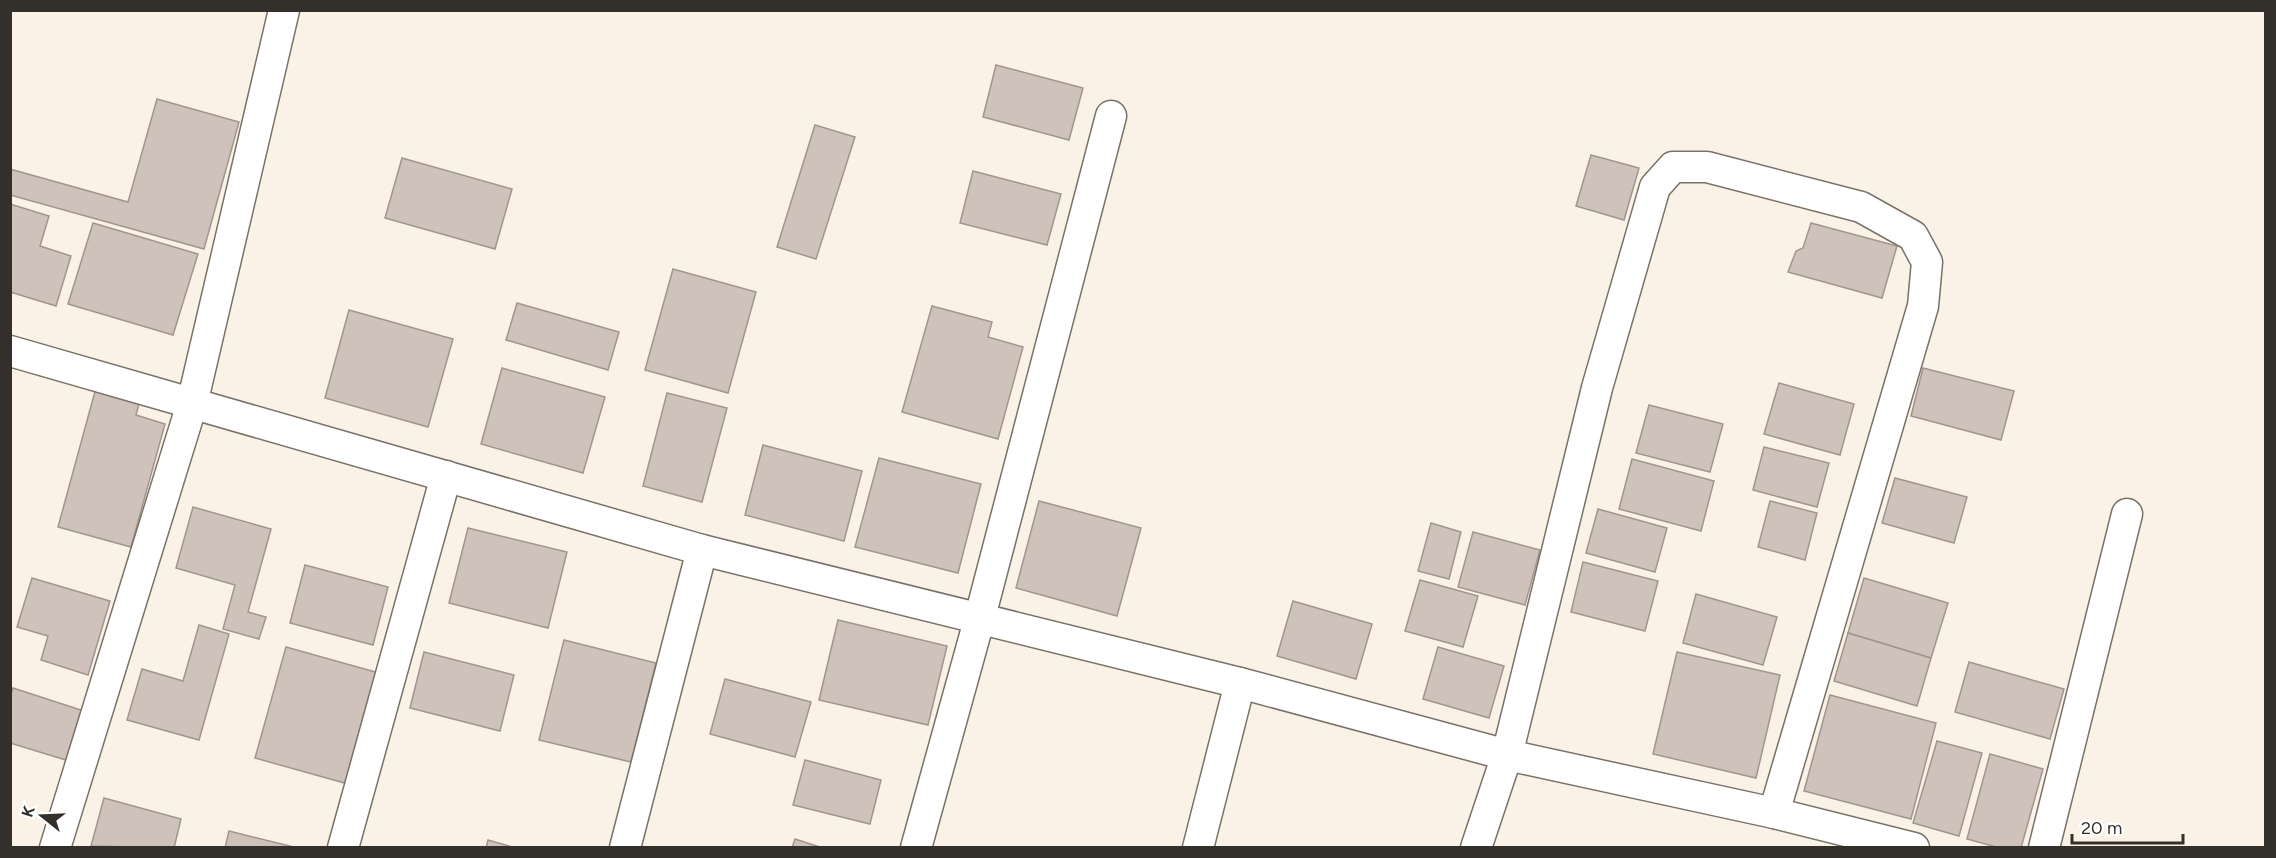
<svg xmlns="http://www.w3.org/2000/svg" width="2276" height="858" font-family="Figtree,sans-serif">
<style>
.building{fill:#cec2bb;stroke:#a1958e;stroke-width:1.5}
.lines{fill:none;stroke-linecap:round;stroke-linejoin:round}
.minor-casing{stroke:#797268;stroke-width:33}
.minor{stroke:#fff;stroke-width:30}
</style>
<rect width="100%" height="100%" fill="#fbf2e7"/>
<!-- building -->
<g class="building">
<path d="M996 65 1083 88 1069 140 983 117Z"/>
<path d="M157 99 239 122 204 249 10 195V169L128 202Z"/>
<path d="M815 125 855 137 816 259 777 247Z"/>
<path d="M1591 155 1639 168 1624 220 1576 206Z"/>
<path d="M402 158 512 189 495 249 385 218Z"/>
<path d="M973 171 1061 194 1047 245 960 223Z"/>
<path d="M10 204 49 216 40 246 71 256 56 306 10 292Z"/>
<path d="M93 223 198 254 173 335 68 304Z"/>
<path d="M1811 223 1897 246 1882 298 1788 272 1796 251 1803 248Z"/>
<path d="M673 269 756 292 728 393 645 370Z"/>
<path d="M517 303 619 332 608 370 506 340Z"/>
<path d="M932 306 992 322 988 337 1023 347 998 439 902 412Z"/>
<path d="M349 310 453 339 428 427 325 398Z"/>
<path d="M502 368 605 397 583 473 481 444Z"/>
<path d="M1923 368 2014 391 2001 440 1911 416Z"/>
<path d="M1779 383 1854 404 1840 455 1764 434Z"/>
<path d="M97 384 141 396 136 415 165 424 131 547 58 527Z"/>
<path d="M667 393 727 408 702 502 643 486Z"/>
<path d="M1649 405 1723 424 1710 472 1636 453Z"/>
<path d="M763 445 862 471 844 541 745 515Z"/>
<path d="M1764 447 1829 463 1817 507 1753 490Z"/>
<path d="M879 458 981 484 958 573 855 547Z"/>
<path d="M1632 459 1714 481 1701 531 1619 509Z"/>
<path d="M1895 478 1967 497 1954 543 1882 523Z"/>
<path d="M1039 501 1141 528 1117 616 1016 588Z"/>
<path d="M1770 501 1817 513 1805 560 1758 547Z"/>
<path d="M193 507 271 529 248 612 266 617 259 639 223 629 235 585 176 568Z"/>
<path d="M1598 509 1667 528 1655 572 1586 553Z"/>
<path d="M1431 523 1461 532 1449 579 1418 571Z"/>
<path d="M468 528 567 552 548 628 449 603Z"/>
<path d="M1473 532 1540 550 1525 605 1458 587Z"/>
<path d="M1583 562 1658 581 1645 631 1571 612Z"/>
<path d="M305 565 388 587 373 645 290 623Z"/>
<path d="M32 578 110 601 88 675 41 660 48 636 17 627Z"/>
<path d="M1864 578 1948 603 1931 658 1848 633Z"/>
<path d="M1420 580 1478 596 1463 647 1405 631Z"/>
<path d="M1696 594 1777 617 1763 665 1683 643Z"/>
<path d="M1293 601 1372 624 1356 679 1277 656Z"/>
<path d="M838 620 947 646 928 725 819 700Z"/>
<path d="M199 625 229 634 199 740 127 720 142 669 183 681Z"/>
<path d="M1848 633 1931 658 1917 706 1834 681Z"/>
<path d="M564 640 656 663 631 762 539 740Z"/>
<path d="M286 647 379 673 348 784 255 758Z"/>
<path d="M1438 647 1504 666 1489 718 1423 699Z"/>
<path d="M424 652 514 675 500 731 410 708Z"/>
<path d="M1677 652 1780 675 1756 778 1653 754Z"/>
<path d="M1969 662 2064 689 2050 739 1955 712Z"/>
<path d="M725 679 811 702 795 757 710 734Z"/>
<path d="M13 688 84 711 69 761 10 743V696Z"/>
<path d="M1830 695 1936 723 1911 819 1804 791Z"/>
<path d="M1937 741 1982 753 1959 836 1913 823Z"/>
<path d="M1990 754 2043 769 2021 848H2000L1967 839Z"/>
<path d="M805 760 881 780 870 824 793 805Z"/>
<path d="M104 798 181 819 174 848 91 846Z"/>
<path d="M229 831 298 848H225Z"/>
<path d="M795 839 823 848H792Z"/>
<path d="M488 840 516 848H486Z"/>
</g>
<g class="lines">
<!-- minor casing -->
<g class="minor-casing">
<g id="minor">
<path d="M10 351 702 550 1240 683 1507 755 1774 813 1914 848"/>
<path d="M55 848 192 404 284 10"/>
<path d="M343 848 446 476"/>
<path d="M625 848 702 550"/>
<path d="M916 848 980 617 1111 116"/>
<path d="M1198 848 1240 683"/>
<path d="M1476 848 1507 755 1597 388 1655 187 1673 167H1707L1861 207 1913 236 1927 262 1923 306 1774 813"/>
<path d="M2044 848 2127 514"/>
</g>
</g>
<!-- minor -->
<use href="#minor" class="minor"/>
</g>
<!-- border -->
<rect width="2276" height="858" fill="none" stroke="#33302c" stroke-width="24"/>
<!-- north arrow -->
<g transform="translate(42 816) rotate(288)" stroke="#ffffff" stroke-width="4.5" paint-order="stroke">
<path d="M0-4.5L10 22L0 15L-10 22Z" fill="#33302c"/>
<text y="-9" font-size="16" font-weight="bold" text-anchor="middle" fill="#33302c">K</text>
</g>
<!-- scale -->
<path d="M2072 834v9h111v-9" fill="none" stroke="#33302c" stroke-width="3"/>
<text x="2081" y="834" font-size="18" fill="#33302c" stroke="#ffffff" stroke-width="4.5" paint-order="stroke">20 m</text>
</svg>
